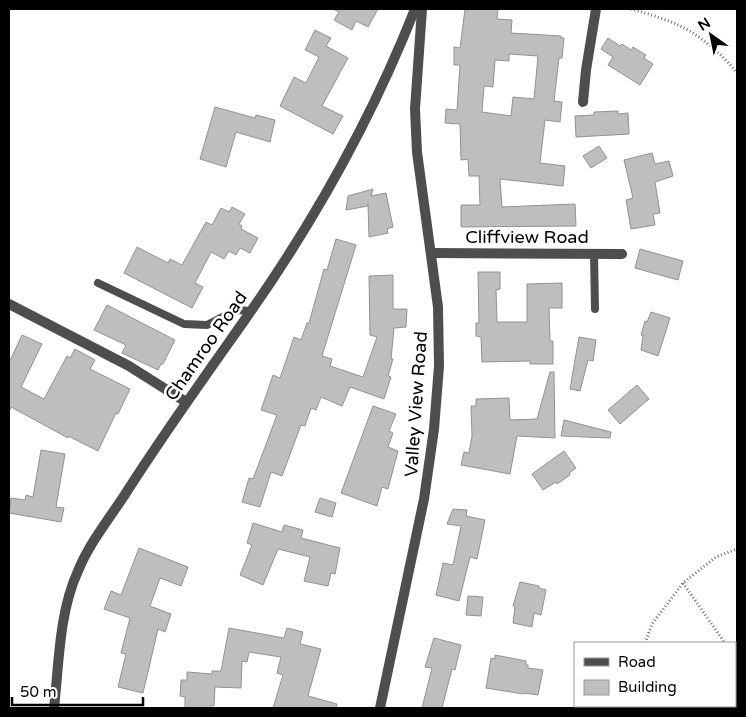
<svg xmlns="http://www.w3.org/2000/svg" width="746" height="717" font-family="'Varela Round',sans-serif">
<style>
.building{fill:#bebebe;stroke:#929292;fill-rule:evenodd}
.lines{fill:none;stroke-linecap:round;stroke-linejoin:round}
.path{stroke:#707070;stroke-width:3;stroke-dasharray:1 2.5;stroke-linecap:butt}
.service{stroke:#4e4e4e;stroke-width:8}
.minor{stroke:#4e4e4e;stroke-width:10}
.labels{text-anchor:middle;stroke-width:5;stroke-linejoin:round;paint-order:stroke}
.street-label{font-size:18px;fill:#000;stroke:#fff}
</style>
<rect width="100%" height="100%" fill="#fff"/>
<!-- building -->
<g class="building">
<path d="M333 9H378L368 27 356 21 352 30 334 20 339 12Z"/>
<path d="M465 9H498L497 19 512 20 511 33 561 36V38H564L562 58H559L554 101 562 102 560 122 545 120 540 163 565 166 563 186 500 179 502 207 575 204 576 226 461 227V205H480L479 176H469L468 159 461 160 460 124 445 123 446 109 457 110 460 65H454V47L460 48ZM509 54 538 56 534 99 513 97 511 116 482 112 484 86 493 87 495 60 509 61Z"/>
<path d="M315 30 331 38 326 46 348 58 322 106 343 116 333 134 280 106 294 77 306 83 319 57 305 50Z"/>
<path d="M608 38 620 46 622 44 631 50 633 47 646 55 644 58 653 64 640 85 608 65 613 57 601 49Z"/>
<path d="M215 107 255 118 256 115 275 120 270 142 236 132 226 167 200 159Z"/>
<path d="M618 111V114L628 113 629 134 576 137 575 116 594 115V112Z"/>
<path d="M599 146 607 158 591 168 583 156Z"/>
<path d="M652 153 655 164 669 161 673 176 655 182 660 213 653 214 655 225 631 229 626 200 633 198 624 160Z"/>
<path d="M373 189 371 196 386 193 393 227 387 229 388 233 369 237 368 204V206L346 210 348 196Z"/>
<path d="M232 207 245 214 239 224 242 226 241 229 258 238 250 253 240 248 236 255 229 251 224 259 211 252 195 283 203 287 192 308 124 273 137 247 168 263 170 259 182 265 206 222 212 225 221 208 229 212Z"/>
<path d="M336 239 356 245 322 356 332 359 330 366 363 377 377 337 370 335 369 276 393 275V309H407L406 327 394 328 391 359H393L388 376 391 377 384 399 350 387 342 406 321 397 316 410 311 408 305 426 301 425 282 476 271 472 260 507 242 502 249 478 253 479 277 415 261 410 273 375 280 378 294 337 301 340 307 323H309L324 269 327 270Z"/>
<path d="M640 249 683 261 678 280 635 268Z"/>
<path d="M478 272H500V289L496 290 497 322H527V284L562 283V308H549L550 341H553V364H530V361L482 362 481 337 476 336V323H479Z"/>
<path d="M107 305 175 340 163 364H161L158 370 122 353 126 345 94 330Z"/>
<path d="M651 312 670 318 658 356 641 350 643 335H641L645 321 647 322Z"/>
<path d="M22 335 42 344 21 387 44 399 67 356 70 358 75 349 95 360 90 369 130 389 118 414 116 413 98 451 68 436V438L11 407 9 412V363Z"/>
<path d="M579 337 596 340 593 361 588 360 580 391 570 389Z"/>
<path d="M550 372H554L555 438 517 436 510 474 461 465 464 452 469 453 472 436 471 406H476V399L509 398 510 420 537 419Z"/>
<path d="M637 385 649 399 620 424 608 410Z"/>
<path d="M373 406 396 414 389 431 393 433 388 447 398 451 388 489 382 487 377 506 341 493Z"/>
<path d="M564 420 611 432 610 438 561 436Z"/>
<path d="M41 450 65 454 56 507 64 508 61 522 9 513 11 498 25 500 26 495 33 497Z"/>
<path d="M564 451 576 468 569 473 570 475 557 484 556 482 543 490 532 474Z"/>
<path d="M320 498 336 503 332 517 315 512Z"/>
<path d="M453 509 467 510 466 516 485 520 477 559 470 557 459 601 436 595 443 563 453 565 461 526 447 524Z"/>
<path d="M253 523 282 532 284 525 303 530 301 538 340 548 335 574 331 573 328 586 304 581 310 557 278 549 263 585 240 575 252 545 247 543Z"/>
<path d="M139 548 188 567 181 586 160 578 150 606 171 614 165 632 158 629 143 693 118 687 126 654 121 653 130 618 104 609 111 591 121 595Z"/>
<path d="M520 582 539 586V588L546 590 541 615 534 613 532 627 513 623 515 607 513 606Z"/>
<path d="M468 596 483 597 481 616 466 615Z"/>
<path d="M229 628 284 638 287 628 303 632 300 644 321 649 308 696 337 704 336 708H273L283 675 277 673 281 657 249 652 247 662 242 661 241 688 215 687 214 706 211 705V708H185V697L180 696 181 680H187V672L212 674V671H221Z"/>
<path d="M434 638 461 645 455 670 452 669 442 708H422L432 668 425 667Z"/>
<path d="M495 655 526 661V665H528V668L543 670 538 695 524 693 523 694 486 688 491 658 495 659Z"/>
</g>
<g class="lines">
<!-- path -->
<g class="path">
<path d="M631 9C646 13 662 18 676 24 699 34 722 54 737 73"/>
<path d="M683 583 725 643"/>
<path d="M645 643 652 624 683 583 716 557 737 549"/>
<path d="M735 657 737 660"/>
<path d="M621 708 622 706"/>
</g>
<!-- service -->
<g class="service">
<path d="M594 253 595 309"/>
<path d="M98 283 184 324 207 325 236 310 251 311"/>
</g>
<!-- minor -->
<g class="minor">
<path d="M583 102 586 70 596 9"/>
<path d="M432 253 622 254"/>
<path d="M9 304 129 366 186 402"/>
<path d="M54 708C59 664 59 612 78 571 89 544 108 520 124 496 162 436 203 379 244 321 312 225 372 118 415 9"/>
<path d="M380 708 424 499 434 429 439 366 438 307 417 152 415 109 422 9"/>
</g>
</g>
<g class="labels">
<!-- street labels -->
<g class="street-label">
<text x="527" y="243">Cliffview Road</text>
<text transform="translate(206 346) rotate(-55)" y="6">Chamroo Road</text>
<text transform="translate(416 404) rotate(-86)" y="6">Valley View Road</text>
</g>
</g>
<!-- border -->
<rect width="746" height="717" fill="none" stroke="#000000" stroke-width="20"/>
<!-- legend -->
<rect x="574" y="642" width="162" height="65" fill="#ffffff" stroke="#999999"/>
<rect x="584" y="658" width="25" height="8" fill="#4e4e4e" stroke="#999999"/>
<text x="618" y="667" font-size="15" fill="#000000">Road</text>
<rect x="584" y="680" width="25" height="15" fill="#bebebe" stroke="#999999"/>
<text x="618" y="692" font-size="15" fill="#000000">Building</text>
<!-- north arrow -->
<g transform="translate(711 35) rotate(327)" stroke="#ffffff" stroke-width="4" paint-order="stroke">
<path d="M0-4L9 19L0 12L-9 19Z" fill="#000000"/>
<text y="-8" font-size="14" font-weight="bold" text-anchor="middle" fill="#000000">N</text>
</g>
<!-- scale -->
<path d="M12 697v8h131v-8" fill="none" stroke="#000000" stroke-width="2.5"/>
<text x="20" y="697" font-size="15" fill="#000000" stroke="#ffffff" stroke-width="4" paint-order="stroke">50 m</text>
</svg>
